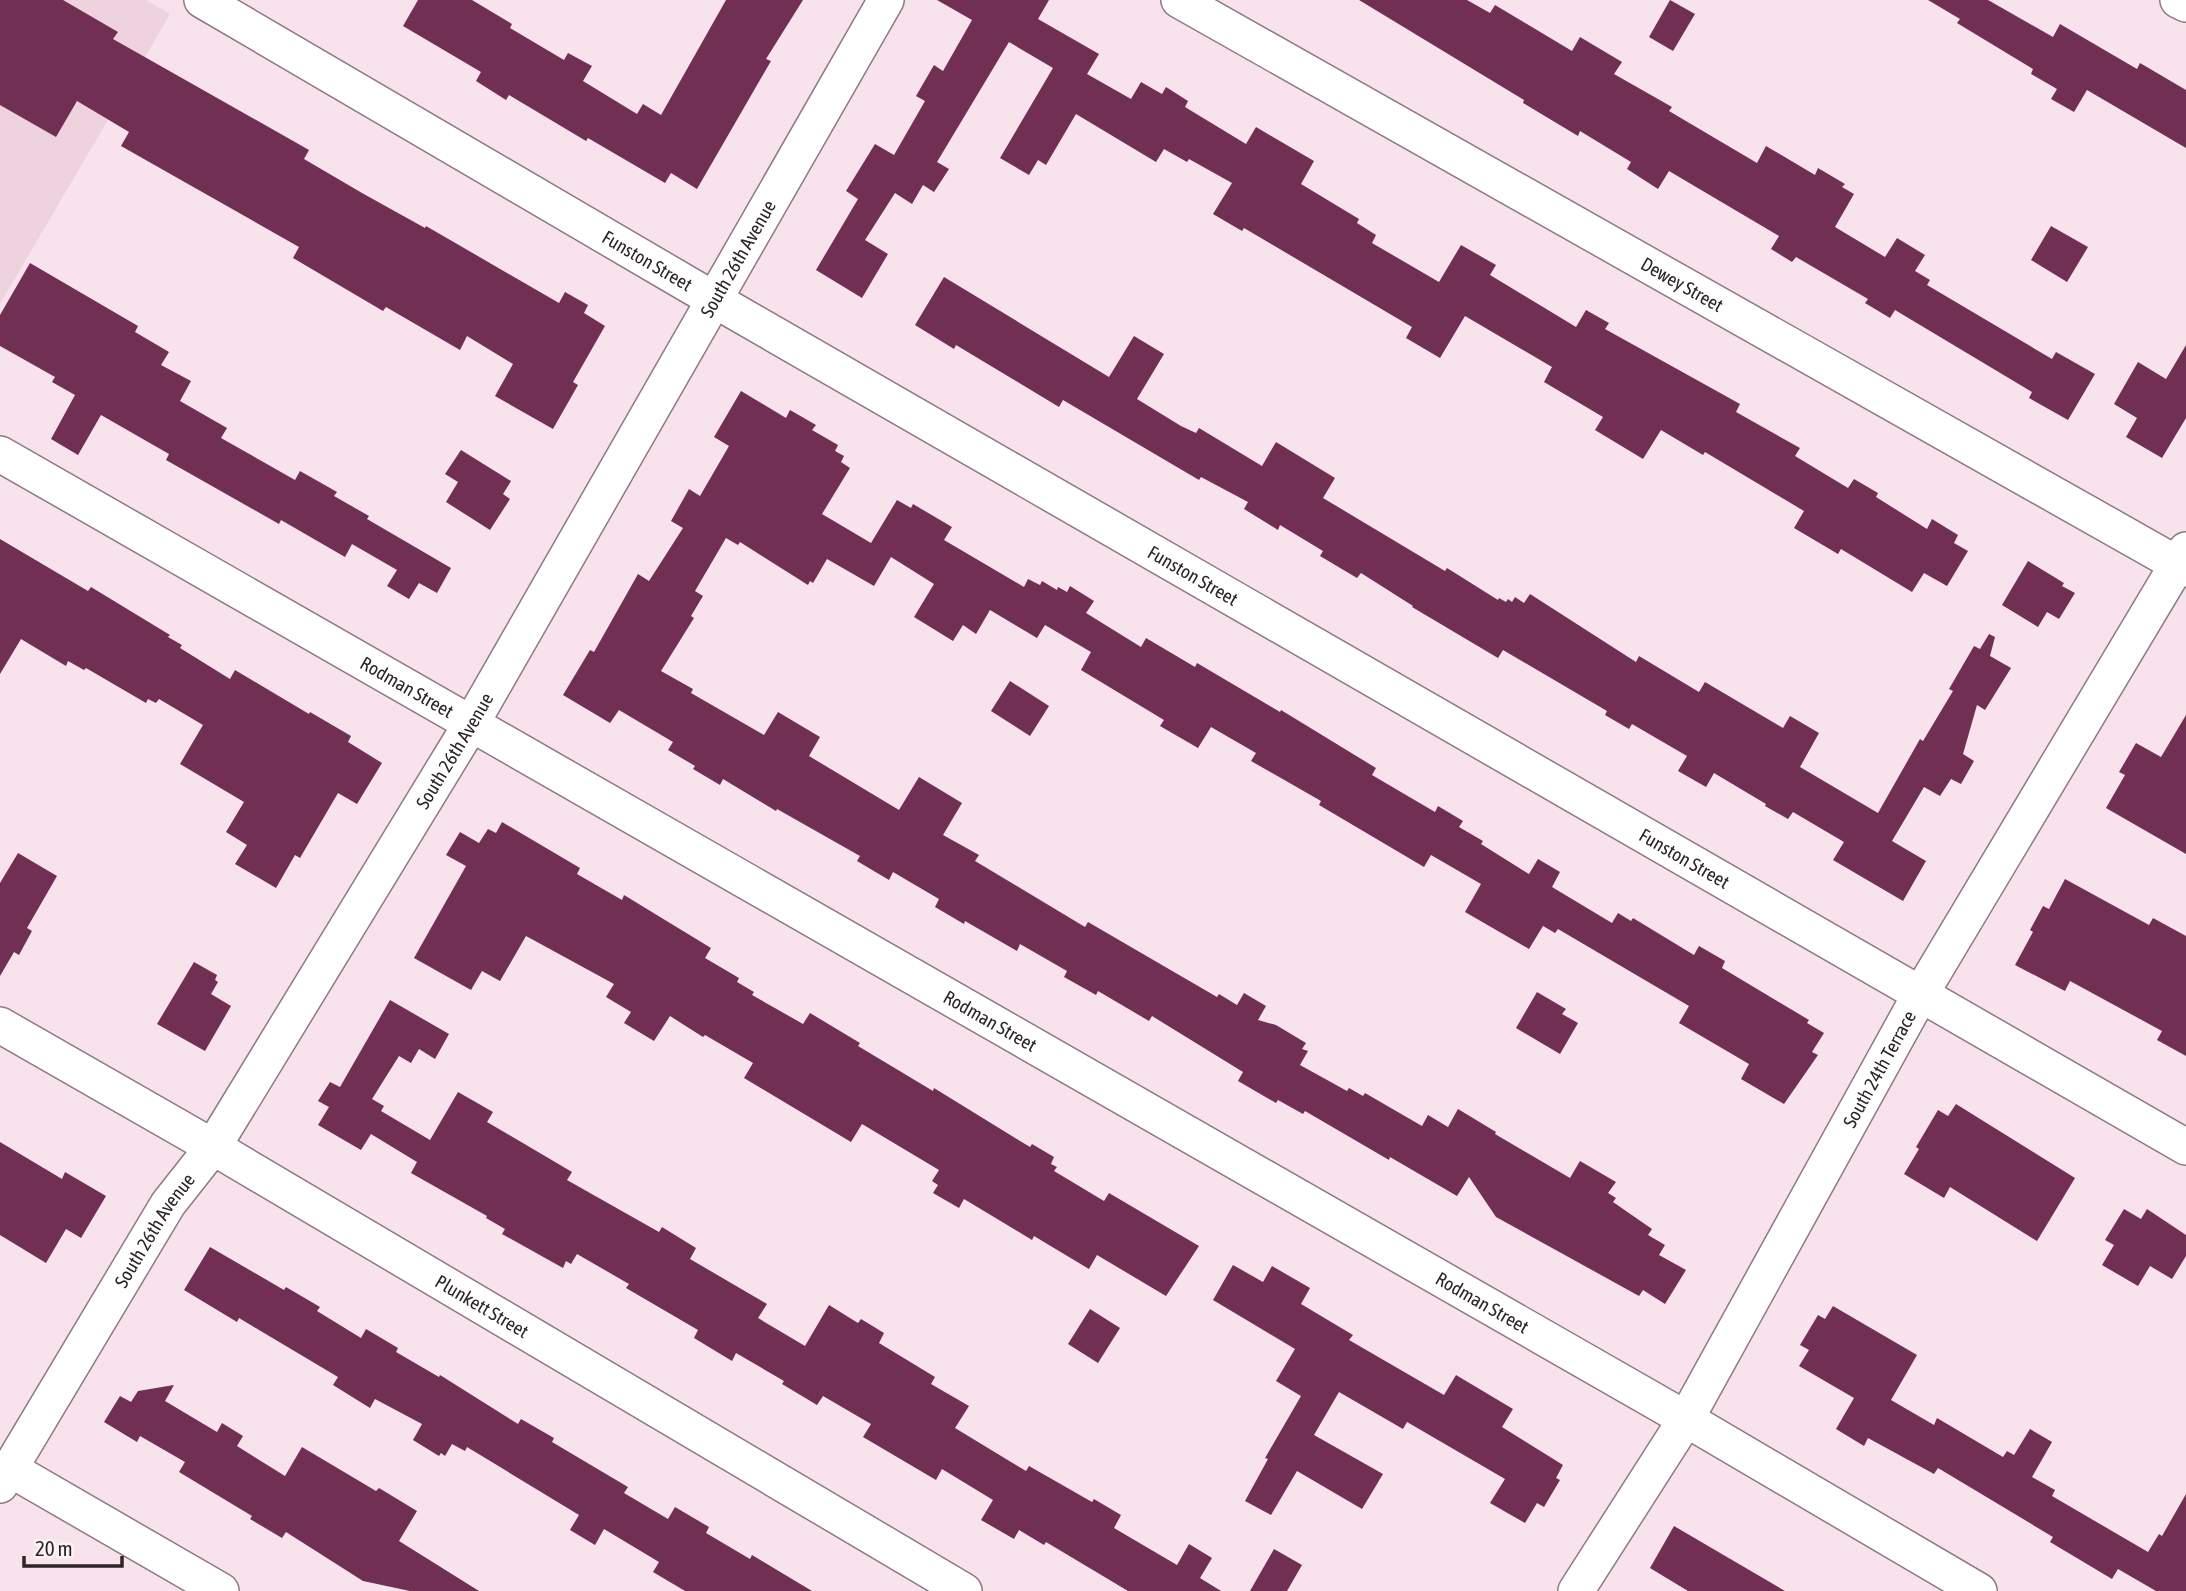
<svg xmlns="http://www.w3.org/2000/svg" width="2186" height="1591" font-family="'Asap Condensed',sans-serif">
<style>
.built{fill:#eed2de}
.building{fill:#722f54}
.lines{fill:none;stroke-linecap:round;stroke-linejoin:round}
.minor-casing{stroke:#8d7a83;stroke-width:38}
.minor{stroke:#fff;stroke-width:35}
.labels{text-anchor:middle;stroke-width:7;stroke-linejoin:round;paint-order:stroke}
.street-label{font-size:19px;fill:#2c2427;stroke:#fcf3f7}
</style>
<rect width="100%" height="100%" fill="#f8e2ec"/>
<!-- built -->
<path class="built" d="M0 0H146L170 14 0 304Z"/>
<!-- building -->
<g class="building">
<path d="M0 0H63L118 32 113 39 309 150 304 159 362 193 425 228 426 226 559 303 565 292 588 305 584 313 605 326 573 382 578 385 553 429 495 396 513 364 467 336 460 350 386 307 383 311 293 258 299 247 121 146 129 132 77 101 56 137 0 105Z"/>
<path d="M418 0H472L512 24 510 28 564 60 568 53 592 66 583 81 637 114 643 104 661 115 726 0H803L766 59 771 61 697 189 671 173 665 183 588 138 586 141 509 95 506 100 476 81 481 72 403 26Z"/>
<path d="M937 0H1049L1038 19 1099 54 1087 74 1131 99 1141 82 1162 94 1166 87 1188 101 1185 107 1246 144 1256 127 1314 161 1301 184 1359 219 1357 223 1376 235 1372 243 1439 282 1461 245 1496 265 1490 275 1576 327 1586 310 1609 323 1605 329 1740 404 1736 412 1800 448 1795 456 1848 488 1854 479 1878 493 1876 497 1927 529 1932 519 1958 535 1954 543 1968 551 1947 586 1924 573 1912 592 1841 549 1838 554 1794 528 1804 511 1705 452 1703 455 1661 430 1643 459 1595 430 1603 417 1544 382 1552 367 1465 316 1440 358 1406 338 1412 327 1244 228 1242 231 1213 214 1232 183 1189 159 1187 162 1164 149 1156 162 1076 114 1046 165 1038 160 1029 175 1000 158 1053 68 1009 42 937 162 949 169 934 192 923 185 912 204 895 193 865 240 888 254 862 298 816 270 858 199 846 191 875 144 894 155 925 101 916 96 934 65 943 71 972 20Z"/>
<path d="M1359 0H1467L1490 13 1495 5 1572 51 1580 37 1622 62 1614 74 1672 107 1669 111 1757 163 1766 146 1815 175 1818 168 1845 184 1842 187 1854 194 1835 227 1885 257 1897 238 1925 255 1915 271 1930 280 1927 285 2052 359 2056 352 2095 374 2068 420 2029 398 2032 392 1895 310 1890 318 1865 303 1868 299 1796 257 1792 262 1771 249 1779 236 1669 171 1658 189 1627 169 1631 162 1580 131 1578 136 1523 103 1524 100Z"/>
<path d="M1670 0 1695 14 1673 51 1649 37Z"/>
<path d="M1928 0H1988L2053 37 2060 24 2137 69 2140 63 2186 90V148L2087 90 2074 112 2051 99 2057 89 2031 74 2033 69 1957 23 1960 19Z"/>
<path d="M2051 226 2088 247 2067 282 2031 260Z"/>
<path d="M30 263 138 326 135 332 169 352 161 365 191 381 180 401 227 428 221 438 295 480 300 471 337 492 334 496 369 516 367 519 451 568 437 593 419 583 409 599 387 586 397 570 352 544 345 557 281 520 279 524 166 460 169 454 101 415 78 455 51 439 75 395 52 382 55 377 0 346V315Z"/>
<path d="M944 277 1109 377 1134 336 1164 354 1137 399 1181 426 1196 433 1199 428 1262 466 1276 442 1335 478 1323 498 1445 571 1447 568 1498 600 1499 598 1506 602 1508 599 1512 602 1515 597 1524 603 1530 594 1636 662 1639 656 1699 692 1705 682 1783 728 1790 716 1819 733 1800 767 1878 813 1920 739 1923 741 1953 691 1949 689 1974 646 1980 649 1989 634 1995 637 1990 656 2011 668 1985 710 1977 705 1963 754 1974 761 1961 784 1951 779 1940 796 1924 787 1892 841 1926 861 1903 901 1833 860 1844 842 1793 812 1788 819 1765 806 1766 804 1714 773 1706 787 1678 771 1687 756 1632 724 1629 729 1605 715 1607 711 1503 650 1498 658 1412 607 1413 606 1361 573 1357 578 1320 556 1323 551 1280 525 1278 530 1244 509 1248 502 1201 477 1199 480 1063 400 1059 407 956 345 954 349 915 325Z"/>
<path d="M2186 345V418L2162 458 2126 437 2137 418 2114 404 2138 362 2166 379Z"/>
<path d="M741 391 786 418 790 410 816 425 812 430 838 445 835 451 844 456 841 462 850 468 822 514 871 543 897 500 911 508 913 504 952 527 944 540 1024 587 1028 579 1040 585 1042 581 1057 590 1058 587 1067 592 1070 586 1094 601 1086 613 1141 647 1146 638 1195 667 1197 663 1280 712 1281 710 1376 768 1372 775 1435 812 1438 806 1463 821 1459 827 1483 841 1481 844 1529 874 1538 859 1560 872 1552 887 1612 923 1618 913 1631 921 1633 918 1694 955 1699 946 1725 961 1722 968 1809 1020 1807 1023 1824 1033 1812 1052 1818 1055 1784 1104 1741 1079 1749 1064 1679 1023 1689 1006 1558 929 1555 933 1543 926 1529 949 1465 912 1481 884 1431 855 1424 867 1319 805 1321 801 1251 761 1256 753 1211 727 1198 748 1160 726 1164 720 1081 670 1091 652 1045 625 1037 638 990 610 976 634 963 625 953 641 914 617 934 584 891 557 874 586 827 559 813 583 810 581 808 585 740 542 738 545 726 538 695 591 703 596 691 616 694 618 661 671 693 689 691 693 764 735 778 712 820 737 809 756 899 810 919 777 962 803 943 835 979 855 975 861 1085 927 1088 922 1217 997 1219 994 1237 1005 1244 993 1266 1006 1258 1020 1276 1025 1306 1043 1302 1049 1308 1051 1300 1065 1347 1091 1349 1088 1363 1096 1365 1093 1422 1126 1428 1115 1448 1127 1458 1109 1496 1132 1495 1134 1570 1178 1580 1161 1616 1182 1608 1193 1616 1198 1613 1202 1652 1229 1648 1235 1665 1245 1659 1255 1686 1270 1665 1304 1643 1290 1639 1296 1496 1217 1469 1177 1457 1196 1390 1157 1389 1160 1305 1111 1303 1114 1278 1100 1276 1103 1238 1081 1243 1072 1152 1016 1149 1021 1098 991 1096 995 1064 977 1067 971 1020 944 1017 951 965 921 964 924 935 907 939 899 893 872 889 880 857 861 860 856 777 809 776 811 723 779 720 785 693 769 695 766 668 750 673 742 619 710 610 723 563 695 590 650 594 652 638 574 649 581 683 528 671 521 689 489 700 496 729 446 714 437Z"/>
<path d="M461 450 511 481 503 494 510 499 490 530 446 502 458 482 445 474Z"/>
<path d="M0 539 88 591 91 587 170 635 168 637 182 645 180 648 230 679 235 670 309 714 310 712 351 736 348 742 382 763 357 804 338 793 300 858 295 855 276 888 235 864 247 845 226 832 244 802 180 764 203 725 159 699 156 703 148 699 146 703 86 668 84 670 68 661 66 666 21 639 0 674Z"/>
<path d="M2028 561 2064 583 2062 586 2075 593 2059 619 2047 612 2038 627 2002 605Z"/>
<path d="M1010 681 1049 706 1030 736 991 711Z"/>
<path d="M2186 715V854L2106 808 2125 775 2119 772 2136 743 2161 757Z"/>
<path d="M502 822 580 868 577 874 622 900 624 895 711 948 705 958 739 978 737 982 754 992 752 995 803 1024 810 1013 860 1043 858 1046 933 1091 934 1088 1030 1147 1032 1144 1054 1157 1051 1164 1057 1167 1054 1171 1104 1201 1109 1193 1199 1246 1166 1296 1097 1255 1089 1269 1034 1236 1032 1240 964 1199 959 1208 933 1193 938 1185 932 1181 939 1170 862 1124 851 1142 744 1078 753 1063 705 1035 703 1037 670 1016 654 1041 624 1023 631 1012 606 997 614 984 526 936 500 981 482 971 471 990 414 958 466 866 446 855 460 832 479 843 488 829 496 833Z"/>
<path d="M18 853 57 876 27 928 32 931 19 955 14 952 0 976V883Z"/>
<path d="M2065 879 2149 925 2153 918 2186 936V1056L2157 1040 2162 1031 2070 981 2065 991 2015 965 2033 932 2030 930 2043 906 2049 909Z"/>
<path d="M194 962 217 975 215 980 218 982 211 994 231 1006 205 1051 157 1024Z"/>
<path d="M1537 992 1566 1009 1562 1014 1578 1023 1560 1054 1516 1028Z"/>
<path d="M390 1000 449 1034 435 1059 419 1049 411 1063 399 1056 372 1099 384 1106 381 1111 430 1140 458 1092 493 1112 487 1122 572 1172 567 1180 659 1232 662 1227 696 1248 690 1259 767 1304 758 1318 805 1346 829 1305 858 1323 861 1319 884 1333 879 1343 935 1377 931 1384 969 1406 955 1428 1026 1471 1029 1466 1092 1502 1094 1499 1121 1515 1114 1528 1177 1565 1189 1544 1212 1558 1200 1578 1221 1591H1128L1046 1542 1044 1545 1019 1530 1014 1539 981 1520 993 1500 942 1469 936 1480 863 1437 871 1424 823 1396 817 1405 782 1384 784 1381 736 1353 732 1361 694 1338 698 1330 626 1288 629 1284 577 1254 571 1264 566 1261 563 1268 502 1234 505 1229 486 1218 487 1216 411 1173 417 1162 371 1134 361 1150 318 1125 329 1107 318 1101 330 1082 340 1087Z"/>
<path d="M1956 1104 2075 1178 2037 1241 1950 1187 1944 1198 1904 1174 1919 1149 1916 1147 1938 1110 1948 1116Z"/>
<path d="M0 1142 62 1179 65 1172 106 1196 81 1238 66 1229 46 1263 0 1235Z"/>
<path d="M2124 1209 2141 1219 2147 1209 2186 1235V1256L2172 1279 2150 1266 2138 1286 2102 1265 2114 1245 2105 1240Z"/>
<path d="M210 1247 284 1290 286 1287 320 1307 317 1311 361 1338 366 1329 398 1348 396 1352 439 1377 440 1375 518 1424 521 1419 554 1438 552 1442 628 1487 624 1493 668 1519 675 1507 709 1527 706 1533 750 1559 752 1555 812 1591H685L653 1572 659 1562 604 1529 595 1545 570 1530 579 1515 467 1447 465 1451 452 1444 445 1456 441 1453 439 1456 413 1440 422 1424 375 1399 370 1408 333 1385 338 1377 239 1318 237 1322 184 1290Z"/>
<path d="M1233 1265 1263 1282 1272 1266 1310 1288 1301 1304 1353 1335 1349 1340 1444 1395 1456 1375 1513 1409 1502 1427 1563 1465 1556 1478 1560 1480 1544 1507 1537 1503 1525 1523 1490 1503 1505 1479 1407 1422 1403 1429 1339 1392 1314 1435 1383 1474 1362 1509 1297 1471 1271 1515 1245 1501 1268 1459 1265 1458 1301 1396 1276 1381 1295 1349 1213 1300Z"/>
<path d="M1833 1306 1917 1355 1891 1400 1934 1425 1937 1418 2003 1457 2007 1451 2014 1455 2030 1429 2052 1442 2032 1477 2055 1490 2052 1496 2148 1552 2159 1534 2162 1536 2186 1494V1591H2156L2118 1569 2112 1579 2050 1542 2053 1537 1938 1468 1934 1474 1868 1438 1864 1446 1836 1429 1854 1398 1799 1366 1809 1350 1800 1345 1818 1315 1825 1319Z"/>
<path d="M1090 1309 1120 1328 1098 1363 1068 1344Z"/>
<path d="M174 1385 165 1401 217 1432 222 1423 243 1436 237 1446 285 1476 302 1447 376 1491 379 1488 417 1511 399 1541 479 1591H410L363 1581 286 1532 282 1538 250 1519 252 1516 179 1472 185 1462 140 1436 137 1442 104 1422 120 1396 131 1402 138 1391Z"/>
<path d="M1674 1526 1785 1591H1688L1650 1568Z"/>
<path d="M1274 1549 1302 1565 1287 1591H1250Z"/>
</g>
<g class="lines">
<!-- minor casing -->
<g class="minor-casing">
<g id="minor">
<path id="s1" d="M202 0 713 299 2186 1147"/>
<path id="s2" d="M1179 0 2186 569"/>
<path d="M2178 0 2186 4"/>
<path id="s3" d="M0 454 1686 1419 1979 1591"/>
<path id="s4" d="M0 1025 213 1147 964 1591"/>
<path d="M10 1469 221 1591"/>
<path id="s5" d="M0 1485 168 1204 213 1147 471 724 886 0"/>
<path id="s6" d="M1576 1591 1686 1419 1920 995 2186 550"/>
</g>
</g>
<!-- minor -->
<use href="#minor" class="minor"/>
</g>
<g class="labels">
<!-- street labels -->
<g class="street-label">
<text dy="7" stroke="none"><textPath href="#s5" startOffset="1432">South 26th Avenue</textPath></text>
<text dy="7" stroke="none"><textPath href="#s1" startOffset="516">Funston Street</textPath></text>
<text dy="7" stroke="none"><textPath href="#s2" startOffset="578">Dewey Street</textPath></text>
<text dy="7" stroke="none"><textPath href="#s1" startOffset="1146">Funston Street</textPath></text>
<text dy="7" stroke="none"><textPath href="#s3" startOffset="469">Rodman Street</textPath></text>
<text dy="7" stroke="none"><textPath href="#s5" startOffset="864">South 26th Avenue</textPath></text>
<text dy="7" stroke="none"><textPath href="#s1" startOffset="1713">Funston Street</textPath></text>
<text dy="7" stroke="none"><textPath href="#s3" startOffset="1141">Rodman Street</textPath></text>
<text dy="7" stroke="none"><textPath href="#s6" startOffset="604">South 24th Terrace</textPath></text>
<text dy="7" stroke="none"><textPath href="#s5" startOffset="298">South 26th Avenue</textPath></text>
<text dy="7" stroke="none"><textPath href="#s3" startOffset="1708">Rodman Street</textPath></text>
<text dy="7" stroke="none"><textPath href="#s4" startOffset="558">Plunkett Street</textPath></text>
</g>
</g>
<!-- scale -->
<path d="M24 1556v10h98v-10" fill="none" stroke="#2c2427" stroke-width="3.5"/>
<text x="35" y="1556" font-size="21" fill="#2c2427" stroke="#fcf3f7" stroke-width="5" paint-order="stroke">20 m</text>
</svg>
